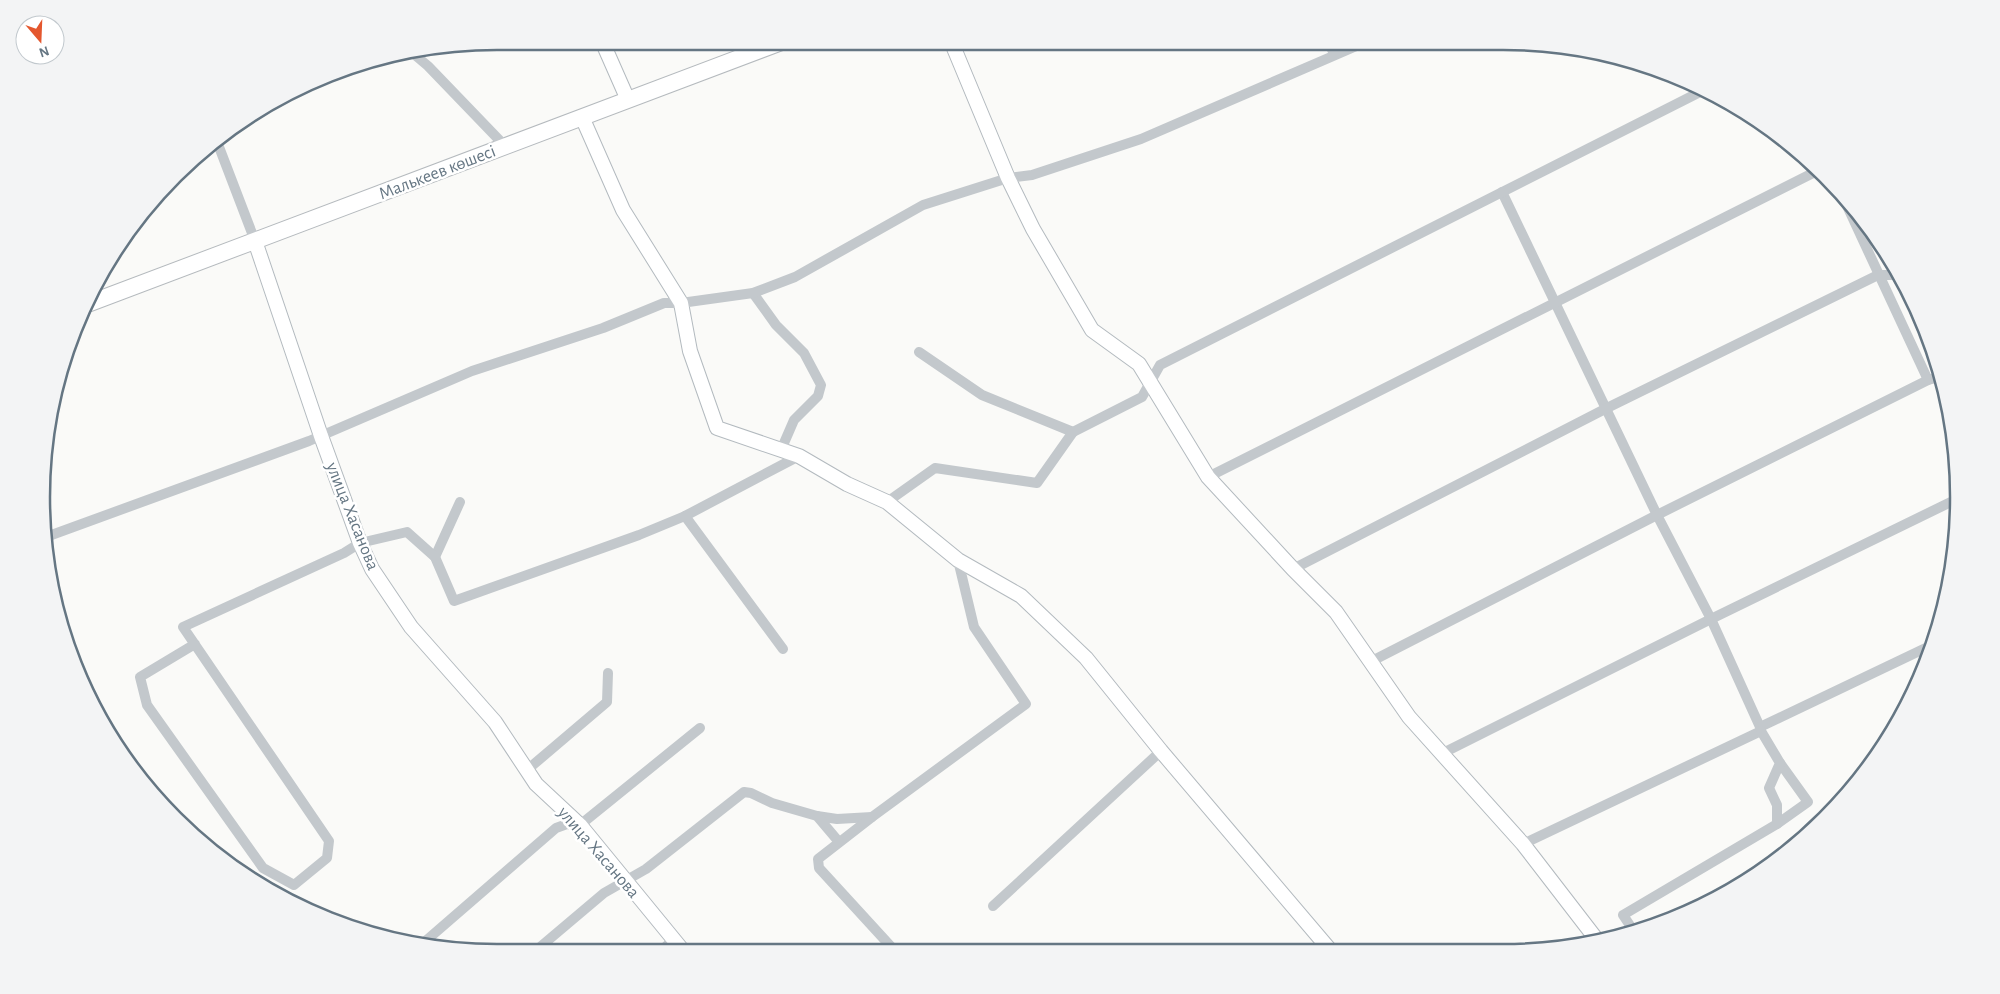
<svg xmlns="http://www.w3.org/2000/svg" width="2000" height="994" font-family="'Alegreya Sans',sans-serif">
<style>
.lines{fill:none;stroke-linecap:round;stroke-linejoin:round}
.secondary-casing{stroke:#b3babf;stroke-width:16}
.primary-casing{stroke:#b5babe;stroke-width:18}
.street{stroke:#c3c8cc;stroke-width:10}
.secondary{stroke:#fff;stroke-width:14}
.primary{stroke:#fff;stroke-width:16}
.labels{text-anchor:middle;stroke-width:5;stroke-linejoin:round;paint-order:stroke}
.street-label{font-size:18px;fill:#657683;stroke:#fff}
.rim{fill:none;stroke:#657683;stroke-width:2.5}
</style>
<rect width="100%" height="100%" fill="#fafaf8"/>
<g class="lines">
<!-- secondary casing -->
<g class="secondary-casing">
<g id="secondary">
<path d="M602 41 628 100"/>
<path d="M951 41 1008 178 1033 229 1092 330 1139 364 1208 477 1293 569 1336 612 1409 717 1523 844 1597 940"/>
<path d="M582 117 623 210 681 303 690 351 717 428 799 456 847 484 887 502 958 560 1021 596 1086 658 1161 751 1330 950"/>
<path d="M255 241 321 436 360 543 372 569 411 627 495 722 536 784 580 825 684 952"/>
</g>
</g>
<!-- primary casing -->
<g class="primary-casing">
<path id="primary" d="M90 303 784 41"/>
</g>
<!-- street -->
<g class="street">
<path d="M1328 41 1334 54"/>
<path d="M415 55 428 66 505 146"/>
<path d="M216 139 255 241"/>
<path d="M1502 192 1657 515 1711 619 1760 727"/>
<path d="M1841 193 1928 380"/>
<path d="M753 293 776 325 804 353 821 385 818 396 794 420 781 450"/>
<path d="M919 352 982 395 1073 432"/>
<path d="M1208 477 1819 170"/>
<path d="M887 502 935 468 1037 483 1073 432 1142 397 1160 365 1704 90"/>
<path d="M685 516 783 649"/>
<path d="M46 537 309 441 472 371 603 328 664 303H681L753 293 795 277 923 205 1008 178 1032 175 1141 139 1368 41"/>
<path d="M435 557 460 502"/>
<path d="M1293 569 1607 408 1878 275H1899"/>
<path d="M195 644 140 677 147 705 263 868 294 885 327 858 329 841 183 627 344 553 360 543 407 532 435 557 454 601 639 535 685 516 799 456"/>
<path d="M1370 662 1657 515 1928 380 1936 378 1942 381"/>
<path d="M1441 754 1711 619 1959 498"/>
<path d="M527 770 607 702 608 673"/>
<path d="M817 816 837 819 872 817"/>
<path d="M1777 824 1808 802 1780 763"/>
<path d="M1523 844 1761 731 1760 727 1932 645"/>
<path d="M993 906 1161 751"/>
<path d="M1633 930 1623 915 1777 824V805L1769 788 1780 763 1761 731"/>
<path d="M421 945 556 828 567 824 580 825 700 728"/>
<path d="M895 951 819 868 818 859 872 817 1026 704 974 627 958 560"/>
<path d="M660 952 674 939"/>
<path d="M533 953 604 893 646 869 744 792 751 793 772 803 817 816 839 842"/>
</g>
<!-- secondary -->
<use href="#secondary" class="secondary"/>
<!-- primary -->
<use href="#primary" class="primary"/>
</g>
<g class="labels">
<!-- street labels -->
<g class="street-label">
<text transform="translate(437 172) rotate(-21)" y="6">Малькеев көшесі</text>
<text transform="translate(353 516) rotate(68)" y="6">улица Хасанова</text>
<text transform="translate(599 852) rotate(49)" y="6">улица Хасанова</text>
</g>
</g>
<!-- crop -->
<path d="M0 0H2000V994H0ZM497 50H1503A447 447 0 0 1 1950 497V497A447 447 0 0 1 1503 944H497A447 447 0 0 1 50 497V497A447 447 0 0 1 497 50Z" fill="#f3f4f5" fill-rule="evenodd"/>
<path class="rim" d="M497 50H1503A447 447 0 0 1 1950 497V497A447 447 0 0 1 1503 944H497A447 447 0 0 1 50 497V497A447 447 0 0 1 497 50Z"/>
<!-- north arrow -->
<g transform="translate(40 40) rotate(161)"><circle r="24" fill="#ffffff" stroke="#c1c8cd"/>
<path d="M0-4L9 19L0 12L-9 19Z" fill="#e4572e"/>
<text y="-8" font-size="14" font-weight="bold" text-anchor="middle" fill="#657683">N</text>
</g>
</svg>
